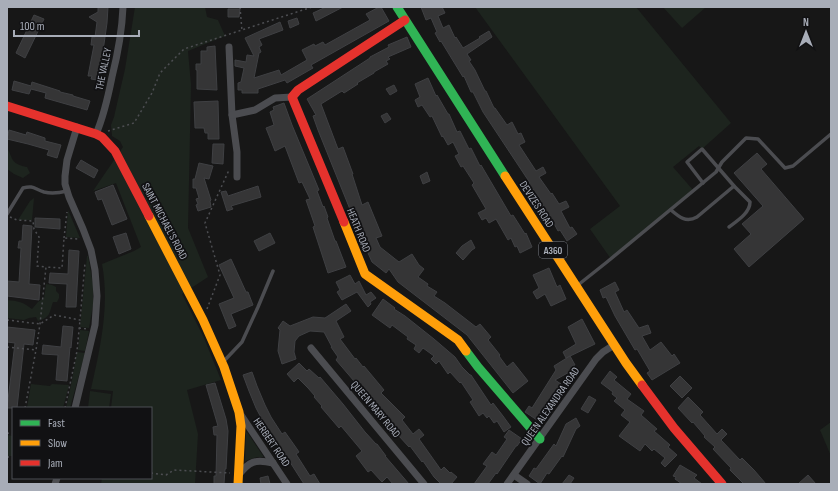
<svg xmlns="http://www.w3.org/2000/svg" width="838" height="491" font-family="'Sofia Sans Condensed',sans-serif">
<style>
.green{fill:#1d241e}
.building{fill:#353536;stroke:#3f4043}
.lines{fill:none;stroke-linecap:round;stroke-linejoin:round}
.path{stroke:#4d4e52;stroke-width:1.5;stroke-dasharray:2 3;stroke-linecap:butt}
.lane{stroke:#4b4c50;stroke-width:3.5}
.street{stroke:#4b4c50;stroke-width:7}
.fast{stroke:#30b455;stroke-width:9}
.slow{stroke:#ff9f0a;stroke-width:9}
.jam{stroke:#e5322d;stroke-width:9}
.labels{text-anchor:middle;stroke-width:3.5;stroke-linejoin:round;paint-order:stroke}
.shield{fill:#111113;stroke:#7b7e86;stroke-width:1}
.shield-label{font-size:10px;font-weight:bold;fill:#a8adb8}
.street-label{font-size:11px;fill:#a8adb8;stroke:#111113}
</style>
<rect width="100%" height="100%" fill="#171717"/>
<!-- green -->
<g class="green">
<path d="M135 7H205L207 17 218 20 225 36 188 51 191 85 188 228 208 277 182 294 204 338 221 380 187 390 198 434 195 484H101L102 478H151V408H111L113 391 91 389C100 349 110 306 102 264L134 251 141 247 116 183 93 191 123 147 120 141 112 136 111 125 114 117 125 69Z"/>
<path d="M475 7H636L731 123 702 149 699 146 673 167 693 190 611 259 590 229 620 206Z"/>
<path d="M663 7H706L682 28Z"/>
<path d="M7 147C13 159 11 164 27 167L30 173 23 178 14 174 7 169Z"/>
<path d="M34 198 32 220H18L30 201Z"/>
<path d="M68 210 80 238 66 237Z"/>
<path d="M87 256H88L93 284V305L89 328 80 327Z"/>
<path d="M46 284 52 285 56 287V291L59 294V298L57 302H53C49 313 51 317 38 321L36 317 29 318 24 320 7 318V300C18 301 23 302 32 309L38 302 44 298Z"/>
<path d="M80 330 89 331 85 351 78 350Z"/>
<path d="M77 352 85 353 70 408H66L71 385Z"/>
<path d="M31 384 50 386 52 384 69 385 63 408H27Z"/>
<path d="M90 391 111 394 109 408H88Z"/>
<path d="M831 422V456L820 430Z"/>
<path d="M247 432 263 456V457H257L245 461 246 433Z"/>
<path d="M7 435 13 436V456H7Z"/>
</g>
<!-- building -->
<g class="building">
<path d="M98 7H108L107 23 103 51 97 80 91 79 92 76H88L94 45H91L92 37H95L97 22 89 17 98 12Z"/>
<path d="M326 7H343L316 21 313 13Z"/>
<path d="M379 7H381L389 21 311 65 313 68 287 83 285 80 258 89V93H242V90H238V83L241 82 244 68 235 66V60L246 62 247 55 254 56 245 38 280 22 283 30 259 39 262 45 259 47 261 52 259 53 254 78 279 70 281 75 307 60 302 50 314 44 315 46 323 42 325 45 370 20 366 14Z"/>
<path d="M421 7H442L445 13 438 16 443 28 449 25 455 38 456 37 463 48 480 38 479 37 489 31 492 37 467 54 471 60 469 61 475 70 485 91H486L494 108H495L507 125 512 122 518 134 521 133 525 142 519 145 536 171 543 167 546 173 539 177 551 194 552 193 559 204 566 201 569 207 561 211 570 228 572 227 577 234 567 241 560 230 558 231 549 214 548 215 539 201 541 200 529 184 530 183 483 112 473 92H471L464 76 463 77 441 41 440 42 435 33 437 32 431 18 426 20Z"/>
<path d="M228 9H240L239 17H228Z"/>
<path d="M34 15 44 19 25 58 16 53Z"/>
<path d="M297 18 299 24 290 28 288 21Z"/>
<path d="M407 37 411 47 388 57 390 59 386 61 388 64 374 72V73L357 83 358 84 344 93 342 91 321 104 338 149 343 147 353 174H352L362 205 368 202 382 236 376 238 380 247 399 262 412 254 419 265 424 269 418 277 428 284 427 286 437 292 434 296 445 303 476 327 480 324 491 337 488 340 500 355 499 356 507 367 513 362 528 381 513 393 467 335 398 282 389 269 386 273 372 262 364 244 318 130 313 116 316 115 307 99 370 58V57L389 47 388 45Z"/>
<path d="M215 46 217 90 197 89V70H196V64H201V51H207V47Z"/>
<path d="M428 78 436 96 437 95 448 114H449L457 132 460 131 469 149 471 148 480 166 481 165 511 216 513 215 525 234 526 233 532 247 520 253 517 246 515 247 511 238 508 240 496 219 489 223 486 218 482 220 478 213 486 209 472 185 474 183 463 166 461 167 455 156 459 154 453 142 448 145 443 136 442 137 432 116 430 117 422 105 418 107 415 100 420 97 415 84Z"/>
<path d="M14 81 31 86 32 82 60 91V92L73 95V96L90 101 87 110 45 98 46 93 31 89 29 94 12 90Z"/>
<path d="M394 85 397 91 390 95 386 89Z"/>
<path d="M218 101 219 139H208V133H205L204 128H195L194 102Z"/>
<path d="M284 103 292 125 319 190 317 191 323 207 324 206 328 217 327 218 335 241H336L346 267 328 273 313 227 315 226 306 200 310 199 302 182 299 183 285 146 275 151 270 138 266 128 274 125 270 112 274 110 273 107Z"/>
<path d="M387 113 391 119 385 123 381 116Z"/>
<path d="M9 130 26 135 27 132 45 138V141L61 145 57 158 47 155 49 150 28 144 7 139Z"/>
<path d="M213 144H224L223 164 212 163Z"/>
<path d="M757 153 767 164 761 169 804 219 749 267 734 249 751 234 742 224 763 206 734 173Z"/>
<path d="M81 160 98 170 94 178 76 168Z"/>
<path d="M199 163 213 166 209 179 204 178 211 200 210 201 211 207 198 211 196 205 198 204 196 199 199 198 196 188H193V179H195Z"/>
<path d="M427 172 430 181 423 184 420 176Z"/>
<path d="M113 185 127 219 112 225 102 199 98 200 95 192Z"/>
<path d="M258 186 261 197 231 206 233 209 227 211 221 192 226 191 228 196Z"/>
<path d="M35 218 60 219V229L35 227Z"/>
<path d="M23 225 32 226 29 284 40 285 39 300 7 296V281L19 282 21 248H18L19 241H22Z"/>
<path d="M126 233 131 249 119 254 113 237Z"/>
<path d="M270 233 275 243 259 251 254 241Z"/>
<path d="M471 240 475 248 472 250 463 260 456 253 462 246Z"/>
<path d="M69 250 79 251 76 307H66L67 284 49 283 50 273 68 274Z"/>
<path d="M231 259 246 292H248L253 305 231 314 236 326 229 329 219 304 234 298 219 265Z"/>
<path d="M549 268 557 287 560 285 566 299 551 306 545 294 537 299 533 292 539 288 533 275Z"/>
<path d="M350 275 355 284 359 281 366 295 371 292 376 298 370 302 371 304 368 307 357 292 342 300 337 292 340 290 336 282Z"/>
<path d="M615 282 619 290 615 292 624 312 627 310 639 328 648 325 651 333 642 336 650 350 661 342 672 356 674 354 680 363 652 380 647 373 650 371 637 349 635 350 615 316 606 297 603 298 600 290Z"/>
<path d="M383 299 395 308 394 309 405 316 434 339 455 357 462 367 470 375H471L491 405 493 403 503 416 511 427 504 432 497 421 494 423 489 416 487 418 483 413 479 416 470 402 473 400 461 382 460 383 450 372 448 374 439 361 436 364 431 359 434 356 423 348 419 353 414 349 416 345 407 339 408 337 392 325 390 328 372 315Z"/>
<path d="M346 304 351 311 336 321 344 337 340 339 355 359 356 358 363 367 364 366 384 390 381 393 405 417 402 420 413 434 419 429 424 435 419 439 441 470 444 467 450 473 451 472 457 477 451 484H441L434 477 423 461 422 462 410 446 409 447 398 435 380 412 371 403 366 395 336 360 338 357 331 347H332L324 332 310 331 299 336 295 341 294 352 296 359 282 364 278 351 280 330 278 328 283 321 290 326 313 317 325 318Z"/>
<path d="M582 319 595 344 566 358 563 352 576 344 568 327Z"/>
<path d="M63 326 73 327 71 348 70 347 67 381 56 380 58 355 42 354 43 345 61 347Z"/>
<path d="M7 327 35 330 33 345 24 344 17 408H7L15 343 7 342Z"/>
<path d="M570 356 575 365 571 367 573 370 555 380 561 384 537 420 525 412 529 406 532 408 556 370 554 366Z"/>
<path d="M299 363 307 371 309 369 319 378 320 377 343 404 365 432 376 444H377L386 456H385L409 484H393L387 477 382 482 371 470 368 472 356 456 362 451 341 426 339 428 321 407 322 406 314 397 315 396 308 388 298 378 294 382 287 374Z"/>
<path d="M610 371 617 377 614 380 631 394 627 399 644 411 641 415 657 429 654 431 670 445 668 447 677 455 665 467 661 463 665 458 654 449 652 451 645 444 640 451 619 436 630 422 621 415 625 410 614 401 617 398 612 394 613 392 601 383Z"/>
<path d="M252 372 257 386 265 405 271 417 282 434 285 432 297 449 299 452 296 454 310 476 314 474 320 484H304L288 459 283 451 282 452 265 425 256 408 249 391 243 375Z"/>
<path d="M680 376 692 388 682 398 670 386Z"/>
<path d="M215 383 226 419 228 431 226 469H225L224 484H214V476H216L217 435H214L213 427 218 426 206 385Z"/>
<path d="M589 396 596 400 588 413 581 409Z"/>
<path d="M688 397 703 412 700 415 717 434 722 429 727 434 721 440 740 460 742 458 754 470 766 484H744L730 470 731 468 713 449 715 447 704 437 705 436 693 422 692 423 678 408Z"/>
<path d="M576 418 580 426 576 429 563 457 562 456 549 474 547 473 540 484 529 476 534 468 536 469 554 444 556 446 566 424Z"/>
<path d="M509 430 522 439 517 446H516L497 474 496 473 488 484H474L487 466 483 464 492 452 496 455 507 439 504 437Z"/>
<path d="M680 465 697 475 694 478 702 484H682L675 479 676 477 673 476Z"/>
<path d="M569 475 574 478 570 484H562Z"/>
<path d="M808 475 816 484H798Z"/>
<path d="M268 476 270 484H261L260 478Z"/>
</g>
<g class="lines">
<!-- path -->
<g class="path">
<path d="M240 7 242 31"/>
<path d="M108 131 134 123 152 93 160 73 184 49 312 7"/>
<path d="M10 217 17 220 33 221 34 229 39 237 37 266 45 267"/>
<path d="M64 238 67 212"/>
<path d="M207 309 220 275 205 223 229 170"/>
<path d="M7 320 40 324 54 315 80 320 85 263"/>
<path d="M79 328 87 329"/>
<path d="M7 347 36 350"/>
<path d="M25 408 36 350 40 324 46 267 62 268 64 238 79 239"/>
<path d="M65 408 77 351 80 320"/>
<path d="M7 433 13 434"/>
<path d="M7 457H13"/>
<path d="M151 473 166 475 174 470 230 473"/>
</g>
<!-- lane -->
<g class="lane">
<path d="M671 210C679 217 686 223 697 217L734 186 702 149 687 162 703 183"/>
<path d="M7 214 23 188C34 185 34 189 44 192 52 194 59 193 67 191"/>
<path d="M729 227C737 221 750 213 750 202L734 186"/>
<path d="M578 285 607 262 716 172 722 162 746 138 758 139 785 168 793 166 831 134"/>
<path d="M223 362 242 342 258 307 273 271"/>
</g>
<!-- street -->
<g class="street">
<path d="M229 47 232 115 237 152V177"/>
<path d="M232 115 255 110 275 98 292 97"/>
<path d="M96 134C104 116 108 97 112 77 118 53 122 32 123 7"/>
<path d="M311 348 424 484"/>
<path d="M75 408 95 325 97 296 95 270 91 250 83 229 69 197 65 184V176L67 160 77 127"/>
<path d="M241 415 287 484"/>
<path d="M514 475 527 484"/>
<path d="M238 476C249 461 255 459 273 463"/>
<path d="M55 484 57 478"/>
<path d="M507 484 596 359 603 352 614 345"/>
</g>
<!-- fast -->
<g class="fast">
<path d="M397 7 505 176"/>
<path d="M466 351 478 367 540 439"/>
</g>
<!-- slow -->
<g class="slow">
<path d="M505 176 626 363 642 385"/>
<path d="M149 216 203 320 224 367 239 412 241 426 238 484"/>
<path d="M344 222 365 274 458 340 466 351"/>
</g>
<!-- jam -->
<g class="jam">
<path d="M7 106 96 134 102 137 115 151 149 216"/>
<path d="M344 222 292 97 298 90 405 20"/>
<path d="M642 385 674 428 722 484"/>
</g>
</g>
<g class="labels">
<!-- shield labels -->
<rect class="shield" x="539" y="242" width="28" height="16" rx="3"/>
<g class="shield-label">
<text x="553" y="254">A360</text>
</g>
<!-- street labels -->
<g class="street-label">
<text transform="translate(103 69) rotate(-78)" y="4">THE VALLEY</text>
<text transform="translate(537 204) rotate(57)" y="4">DEVIZES ROAD</text>
<text transform="translate(165 221) rotate(62)" y="4">SAINT MICHAEL'S ROAD</text>
<text transform="translate(359 230) rotate(68)" y="4">HEATH ROAD</text>
<text transform="translate(550 406) rotate(-55)" y="4">QUEEN ALEXANDRA ROAD</text>
<text transform="translate(376 409) rotate(50)" y="4">QUEEN MARY ROAD</text>
<text transform="translate(272 442) rotate(56)" y="4">HERBERT ROAD</text>
</g>
</g>
<!-- border -->
<rect width="838" height="491" fill="none" stroke="#a8adb8" stroke-width="16"/>
<!-- legend -->
<rect x="12" y="407" width="140" height="72" fill="#111113" stroke="#4d4f55"/>
<rect x="20" y="420" width="20" height="6" fill="#30b455" stroke="#4d4f55"/>
<text x="48" y="427" font-size="12" fill="#a8adb8">Fast</text>
<rect x="20" y="440" width="20" height="6" fill="#ff9f0a" stroke="#4d4f55"/>
<text x="48" y="447" font-size="12" fill="#a8adb8">Slow</text>
<rect x="20" y="460" width="20" height="6" fill="#e5322d" stroke="#4d4f55"/>
<text x="48" y="467" font-size="12" fill="#a8adb8">Jam</text>
<!-- north arrow -->
<g transform="translate(806 32)" stroke="#111113" stroke-width="3" paint-order="stroke">
<path d="M0-3L7 15L0 10L-7 15Z" fill="#a8adb8"/>
<text y="-6" font-size="11" font-weight="bold" text-anchor="middle" fill="#a8adb8">N</text>
</g>
<!-- scale -->
<path d="M14 30v6h125v-6" fill="none" stroke="#a8adb8" stroke-width="2"/>
<text x="20" y="30" font-size="12" fill="#a8adb8" stroke="#111113" stroke-width="3" paint-order="stroke">100 m</text>
</svg>
